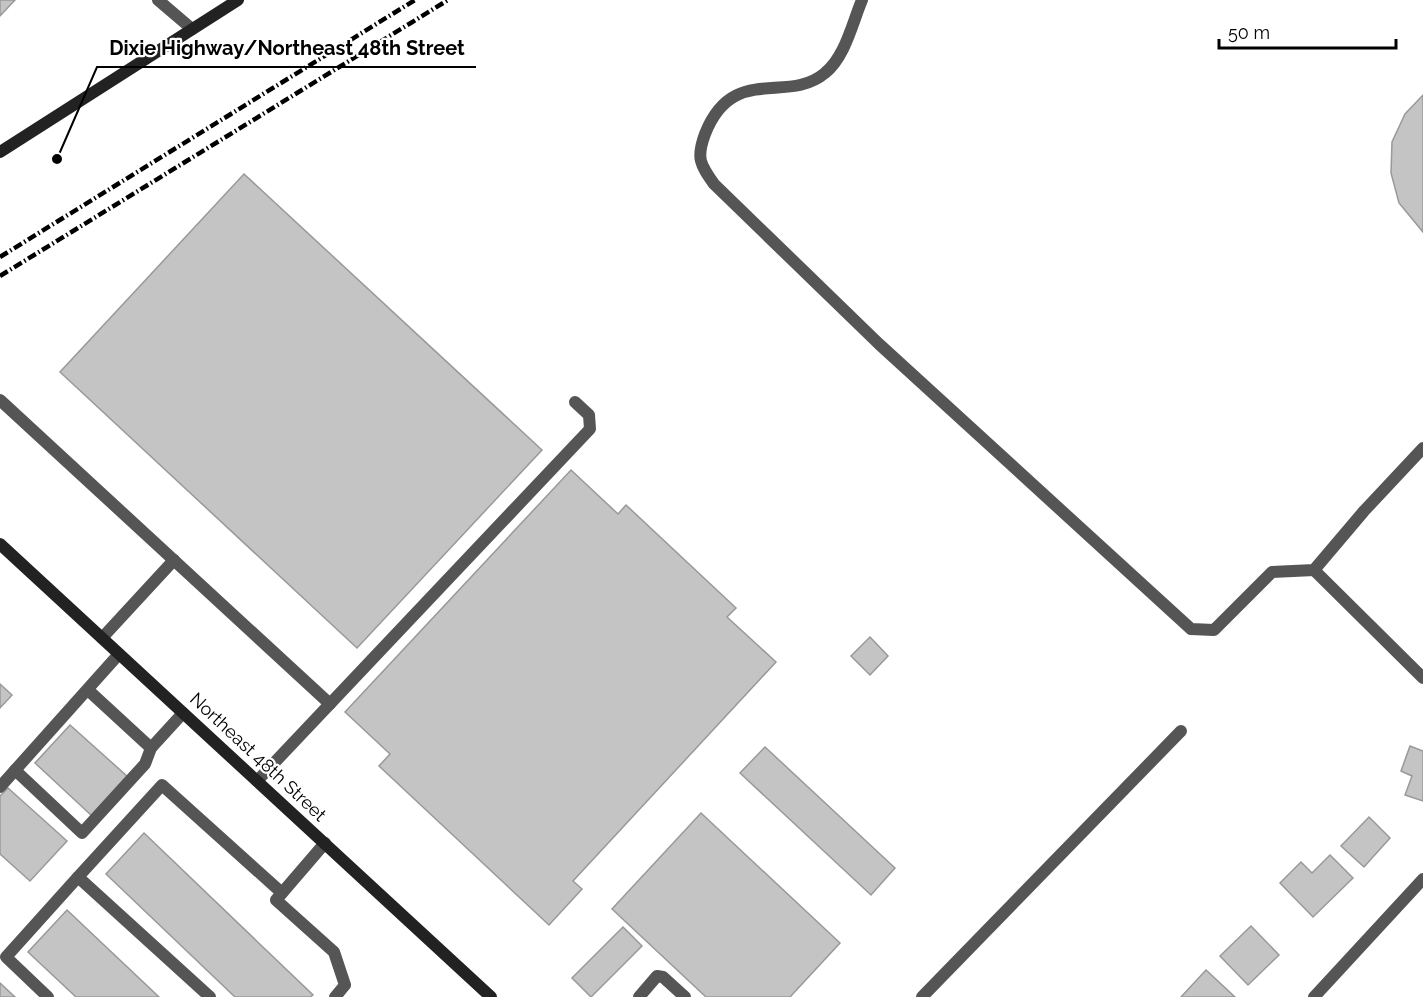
<svg xmlns="http://www.w3.org/2000/svg" width="1423" height="997" font-family="Raleway,sans-serif">
<style>
.building{fill:#c4c4c4;stroke:#999;stroke-width:1.5}
.lines{fill:none;stroke-linecap:round;stroke-linejoin:round}
.lane{stroke:#555;stroke-width:12}
.street{stroke:#555;stroke-width:12}
.secondary{stroke:#222;stroke-width:12}
.rail{stroke:#000;stroke-width:4.5;stroke-dasharray:9 3 1.5 3;stroke-linecap:butt}
.labels{text-anchor:middle;stroke-width:4.5;stroke-linejoin:round;paint-order:stroke}
.street-label{font-size:18px;fill:#000;stroke:#fff}
.leader{fill:none;stroke:#000;stroke-width:2}
.callout-dot{fill:#000;stroke:#fff;stroke-width:2}
.callout-label{font-size:20px;text-anchor:middle;font-weight:bold;fill:#000;stroke:#fff;stroke-width:4.5;stroke-linejoin:round;paint-order:stroke}
</style>
<rect width="100%" height="100%" fill="#fff"/>
<!-- building -->
<g class="building">
<path d="M0 0H15L0 16Z"/>
<path d="M1423 95V232L1399 203 1391 173 1392 142 1405 114Z"/>
<path d="M244 174 542 450 357 648 60 372Z"/>
<path d="M571 470 618 514 626 505 736 608 727 617 776 662 573 881 582 889 549 925 379 766 390 754 345 712Z"/>
<path d="M870 637 888 656 870 675 851 656Z"/>
<path d="M0 684 12 695 0 708Z"/>
<path d="M70 725 128 777 92 816 35 763Z"/>
<path d="M1410 746 1423 751V801L1405 795 1412 776 1401 771Z"/>
<path d="M765 747 895 868 871 895 740 773Z"/>
<path d="M8 788 67 841 30 881 0 854V796Z"/>
<path d="M701 813 840 943 790 997H706L612 909Z"/>
<path d="M1369 817 1390 838 1364 867 1341 846Z"/>
<path d="M144 833 313 995 310 997H235L106 874Z"/>
<path d="M1330 855 1353 878 1313 917 1280 883 1301 862 1312 873Z"/>
<path d="M67 910 159 997H76L28 952Z"/>
<path d="M1251 926 1279 955 1248 985 1220 956Z"/>
<path d="M623 927 642 946 591 997 572 978Z"/>
<path d="M1206 970 1235 997H1181Z"/>
<path d="M0 983 15 997H0Z"/>
</g>
<g class="lines">
<!-- lane -->
<g class="lane">
<path d="M158 0 192 29"/>
<path d="M862 0C852 24 845 57 825 73 787 105 733 63 705 134 696 158 700 164 714 184L879 344 1191 629 1214 630 1272 572 1314 570 1364 511 1423 448"/>
<path d="M0 400 330 704"/>
<path d="M102 638 174 560"/>
<path d="M88 690 151 748 183 713"/>
<path d="M15 770 82 833 145 764 151 748"/>
<path d="M257 781 590 429 589 415 575 402"/>
<path d="M0 787 119 654"/>
<path d="M325 843 276 900 334 952 345 985 335 997"/>
<path d="M78 877 162 785 282 893"/>
<path d="M48 997 6 957 78 877 210 997"/>
<path d="M639 997 657 976 663 977 685 997"/>
<path d="M922 997 1181 731"/>
</g>
<!-- street -->
<g class="street">
<path d="M1314 570 1423 678"/>
<path d="M1314 997 1423 879"/>
</g>
<!-- secondary -->
<g class="secondary">
<path d="M0 152 238 0"/>
<path d="M0 544 491 997"/>
</g>
<!-- rail -->
<g class="rail">
<path d="M0 257 415 0"/>
<path d="M0 276 448 0"/>
</g>
</g>
<g class="labels">
<!-- street labels -->
<g class="street-label">
<text transform="translate(258 757) rotate(43)" y="6">Northeast 48th Street</text>
</g>
</g>
<!-- callouts -->
<path class="leader" d="M57 159L97 67H476"/>
<circle class="callout-dot" cx="57" cy="159" r="6"/>
<g class="callout-label">
<text x="287" y="55">Dixie Highway/Northeast 48th Street</text>
</g>
<!-- scale -->
<path d="M1219 39v9h177v-9" fill="none" stroke="#000000" stroke-width="3"/>
<text x="1228" y="39" font-size="18" fill="#000000" stroke="#ffffff" stroke-width="4.5" paint-order="stroke">50 m</text>
</svg>
